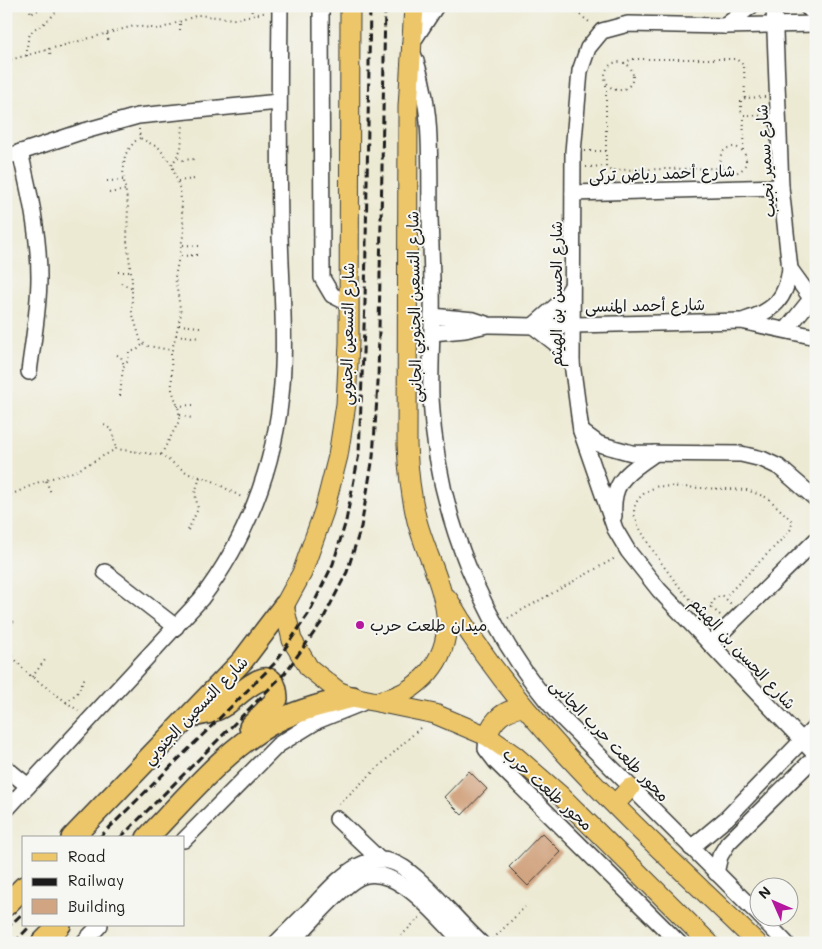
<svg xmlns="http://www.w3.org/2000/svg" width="822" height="949" font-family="Mali,'Playpen Sans Arabic',sans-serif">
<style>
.building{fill:#d2a582}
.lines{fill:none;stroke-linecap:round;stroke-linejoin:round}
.minor-casing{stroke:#3b3b38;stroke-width:18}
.major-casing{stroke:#3b3b38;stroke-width:21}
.highway-casing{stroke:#3b3b38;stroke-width:24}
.path{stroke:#3b3b38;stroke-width:2;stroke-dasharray:1 4;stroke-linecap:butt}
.minor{stroke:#fff;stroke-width:15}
.major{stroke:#ecc669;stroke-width:19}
.highway{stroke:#ecc669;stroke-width:21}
.rail{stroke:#1c1c1c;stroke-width:3;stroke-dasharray:8 4;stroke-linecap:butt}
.poi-dot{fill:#b5179e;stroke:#f6f6f2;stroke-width:2}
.labels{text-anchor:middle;stroke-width:4;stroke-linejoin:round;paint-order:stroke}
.street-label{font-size:16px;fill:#1c1c1c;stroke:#f6f6f2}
.poi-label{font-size:16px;fill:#1c1c1c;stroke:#f6f6f2;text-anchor:start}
</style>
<rect width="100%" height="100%" fill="#f6f6f2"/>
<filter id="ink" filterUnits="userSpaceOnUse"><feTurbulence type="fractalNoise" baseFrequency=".02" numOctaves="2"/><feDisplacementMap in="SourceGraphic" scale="10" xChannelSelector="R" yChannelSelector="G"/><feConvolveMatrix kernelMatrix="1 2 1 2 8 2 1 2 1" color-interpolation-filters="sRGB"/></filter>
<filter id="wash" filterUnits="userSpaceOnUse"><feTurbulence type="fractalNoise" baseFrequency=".0096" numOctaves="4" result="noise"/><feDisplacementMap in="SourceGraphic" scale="20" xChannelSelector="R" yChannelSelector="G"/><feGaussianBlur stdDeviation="1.12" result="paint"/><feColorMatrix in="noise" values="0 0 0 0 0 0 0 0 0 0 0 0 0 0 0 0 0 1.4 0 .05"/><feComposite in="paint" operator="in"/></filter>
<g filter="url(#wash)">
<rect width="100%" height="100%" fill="#edead4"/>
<g id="blocks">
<!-- building -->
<g class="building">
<path d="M469 771 487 789 462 815 444 797Z"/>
<path d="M542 833 561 852 528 886 509 867Z"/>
</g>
</g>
</g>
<g filter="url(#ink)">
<use href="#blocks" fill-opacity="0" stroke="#3b3b38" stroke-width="1"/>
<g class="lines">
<!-- minor casing -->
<g class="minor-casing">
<g id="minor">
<path d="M321 6 322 278 332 295 348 303"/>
<path d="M436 6 410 46C434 100 429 158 430 217 431 251 433 285 432 319 432 345 430 372 431 398 436 513 483 629 559 715L760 916"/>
<path d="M774 6 781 187 790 269 816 305"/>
<path d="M806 6 816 15"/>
<path d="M816 24 725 26 628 24 602 31 588 48 580 71 573 152 572 363 581 431 615 529 628 551 659 590 816 755"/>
<path d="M725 26 751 6"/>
<path d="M20 152C30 194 39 234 39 277 39 309 33 341 29 372"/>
<path d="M6 157 81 132 138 116 279 102"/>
<path d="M573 193 781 187"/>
<path d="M432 316 474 320 489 325 533 326 741 321 816 337"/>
<path d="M745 320C774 311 786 299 790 269"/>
<path d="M787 329 811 299"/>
<path d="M432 333 465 330 487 325"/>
<path d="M572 363 555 343 533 326 563 300 572 286"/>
<path d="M581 431 599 444 632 453 741 454 762 459 779 467 816 499"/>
<path d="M614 516C611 479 629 473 655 453"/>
<path d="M105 572 176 627"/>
<path d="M710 644 816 540"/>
<path d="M487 736 486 749 496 762 679 943"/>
<path d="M6 768 28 786"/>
<path d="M6 810 201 599C252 532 280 451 283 367 285 322 281 278 280 234 279 158 279 82 280 6"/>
<path d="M337 819 380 860"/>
<path d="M184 840 278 745 317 721 362 703"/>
<path d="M691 848 727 818 816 726"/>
<path d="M716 873 720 856 728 843 816 756"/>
<path d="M760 916 786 943"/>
<path d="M83 943 100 925"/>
<path d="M276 943C290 929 303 916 317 902 339 879 369 844 404 868 432 888 455 919 481 943"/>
<path d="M291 943C309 925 335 893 355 880 391 855 440 920 463 943"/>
</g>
</g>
<!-- major casing -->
<g class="major-casing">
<g id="major">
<path d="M350 6 349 343 346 404 338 456 324 511 302 573 284 606 292 640 309 668 338 691 353 697 435 714 487 736 514 755 560 795 709 943"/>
<path d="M448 599C527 733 647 835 757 943"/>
<path d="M381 700C400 697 416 687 429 672 469 625 430 570 417 521 411 496 408 470 407 445L408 107 414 6"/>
<path d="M487 736C494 718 504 710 523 707"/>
<path d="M615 804 630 788"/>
</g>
</g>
<!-- highway casing -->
<g class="highway-casing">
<g id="highway">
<path d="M191 716C203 714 215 712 225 705 238 697 276 654 277 699L250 727"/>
<path d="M72 838 243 660 284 606"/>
<path d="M147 838C185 799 228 746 277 721 301 709 327 703 353 697"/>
<path d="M6 905 24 887"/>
<path d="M42 943 60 925"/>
</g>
</g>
<!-- path -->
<g class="path">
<path d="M29 6 31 14 45 6"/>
<path d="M251 6 252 14"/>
<path d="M568 6 592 24"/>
<path d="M180 30V23"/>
<path d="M107 34 109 43"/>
<path d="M49 48 51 57"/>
<path d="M27 56C26 19 41 34 56 11L55 6"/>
<path d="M6 61 134 26 160 29 198 15 234 19 267 12"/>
<circle cx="619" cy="76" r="14"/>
<path d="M624 63 632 59H736L744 65 745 98"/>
<path d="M765 116 744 115 741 111V101L745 98 766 97"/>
<path d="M139 129 140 138 159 148 172 165 180 190 184 231 175 277 181 314 171 354 172 390 179 410V421L161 455"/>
<path d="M140 138 134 142 125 155 123 175 128 205 127 241 132 280V312L141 342 148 346 171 350"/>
<circle cx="733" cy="160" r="13"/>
<path d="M743 150 744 115"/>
<path d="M585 151H606V166L585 167"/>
<path d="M606 151V83"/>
<path d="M178 158 183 160 194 159"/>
<path d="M172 165 181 149 183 125"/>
<path d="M606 166 610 170 723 168"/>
<path d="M107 181 124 180"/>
<path d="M178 181 194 179"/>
<path d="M109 193 125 190"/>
<path d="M183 245 200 246"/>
<path d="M181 256 198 255"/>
<path d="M118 272H131"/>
<path d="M121 283 132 288"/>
<path d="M179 325 200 327"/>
<path d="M176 335 200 338"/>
<path d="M117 355 121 357 124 365"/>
<path d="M120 396 123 367 128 361 129 352 137 350 143 344"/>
<path d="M177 406 193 405"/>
<path d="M180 415 192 418"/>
<path d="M104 425 112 430 116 449"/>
<path d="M46 481 51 493"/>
<path d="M6 497 39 482 76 471 116 449 161 455 189 474 211 480 243 498"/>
<path d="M188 530 198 509 195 493 200 477"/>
<path d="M711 607 702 609C688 604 634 528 634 513 634 498 646 491 658 486L747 490 768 498 791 520 792 527 789 532 725 597"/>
<path d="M720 615 711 607 712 602 719 596H723L732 605"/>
<path d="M508 618 617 557"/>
<path d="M6 629 15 620"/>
<path d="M6 649 27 673 80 712"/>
<path d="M32 677 45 660"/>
<path d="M66 703 78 692 85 677"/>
<path d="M339 804 421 727"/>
<path d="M493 939 525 907"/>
<path d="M394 943 421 916"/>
</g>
<!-- minor -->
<use href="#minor" class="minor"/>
<!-- major -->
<use href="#major" class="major"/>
<!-- highway -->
<use href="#highway" class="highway"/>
<!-- rail -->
<g class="rail">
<path d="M99 838 275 663 309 613 333 564 346 521 359 454 365 302 370 6"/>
<path d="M120 838 285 673 321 623 347 572 361 527 373 457 378 383 385 6"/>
<path d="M6 929 24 912"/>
<path d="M14 943 31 925"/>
</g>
</g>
</g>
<!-- markers -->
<circle class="poi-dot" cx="360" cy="625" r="5"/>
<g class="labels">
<!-- street labels -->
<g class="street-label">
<text transform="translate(765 161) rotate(-94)" y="6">شارع سمير نجيب</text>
<text transform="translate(662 173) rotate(-2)" y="6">شارع أحمد رياض تركى</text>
<text transform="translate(556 294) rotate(-90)" y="6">شارع الحسن بن الهيثم</text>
<text transform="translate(645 305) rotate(-1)" y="6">شارع أحمد المنسى</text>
<text transform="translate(414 307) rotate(-91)" y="6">شارع التسعين الجنوبي الجانبى</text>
<text transform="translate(347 334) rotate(-89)" y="6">شارع التسعين الجنوبي</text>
<text transform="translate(743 653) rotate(47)" y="6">شارع الحسن بن الهيثم</text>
<text transform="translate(195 710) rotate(-46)" y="6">شارع التسعين الجنوبي</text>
<text transform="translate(610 740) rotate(46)" y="6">محور طلعت حرب الجانبى</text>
<text transform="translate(548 789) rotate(42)" y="6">محور طلعت حرب</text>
</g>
<!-- poi labels -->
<g class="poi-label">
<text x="370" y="631">ميدان طلعت حرب</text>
</g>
</g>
<!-- margin -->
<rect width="822" height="949" fill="none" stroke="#f6f6f2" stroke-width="25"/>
<!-- legend -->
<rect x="22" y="836" width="162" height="90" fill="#f6f6f2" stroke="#9f9f9c"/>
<rect x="32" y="853" width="25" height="8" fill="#ecc669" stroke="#9f9f9c"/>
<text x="68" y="862" font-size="15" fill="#1c1c1c">Road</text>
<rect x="32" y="878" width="25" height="8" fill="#1c1c1c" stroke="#9f9f9c"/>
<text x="68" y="886" font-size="15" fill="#1c1c1c">Railway</text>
<rect x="32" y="899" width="25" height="15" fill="#d2a582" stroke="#9f9f9c"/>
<text x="68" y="912" font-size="15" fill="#1c1c1c">Building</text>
<!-- north arrow -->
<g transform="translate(774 902) rotate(315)"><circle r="24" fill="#f6f6f2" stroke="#9f9f9c"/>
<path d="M0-4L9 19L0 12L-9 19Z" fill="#b5179e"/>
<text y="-8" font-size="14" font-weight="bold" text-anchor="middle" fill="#1c1c1c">N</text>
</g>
</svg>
